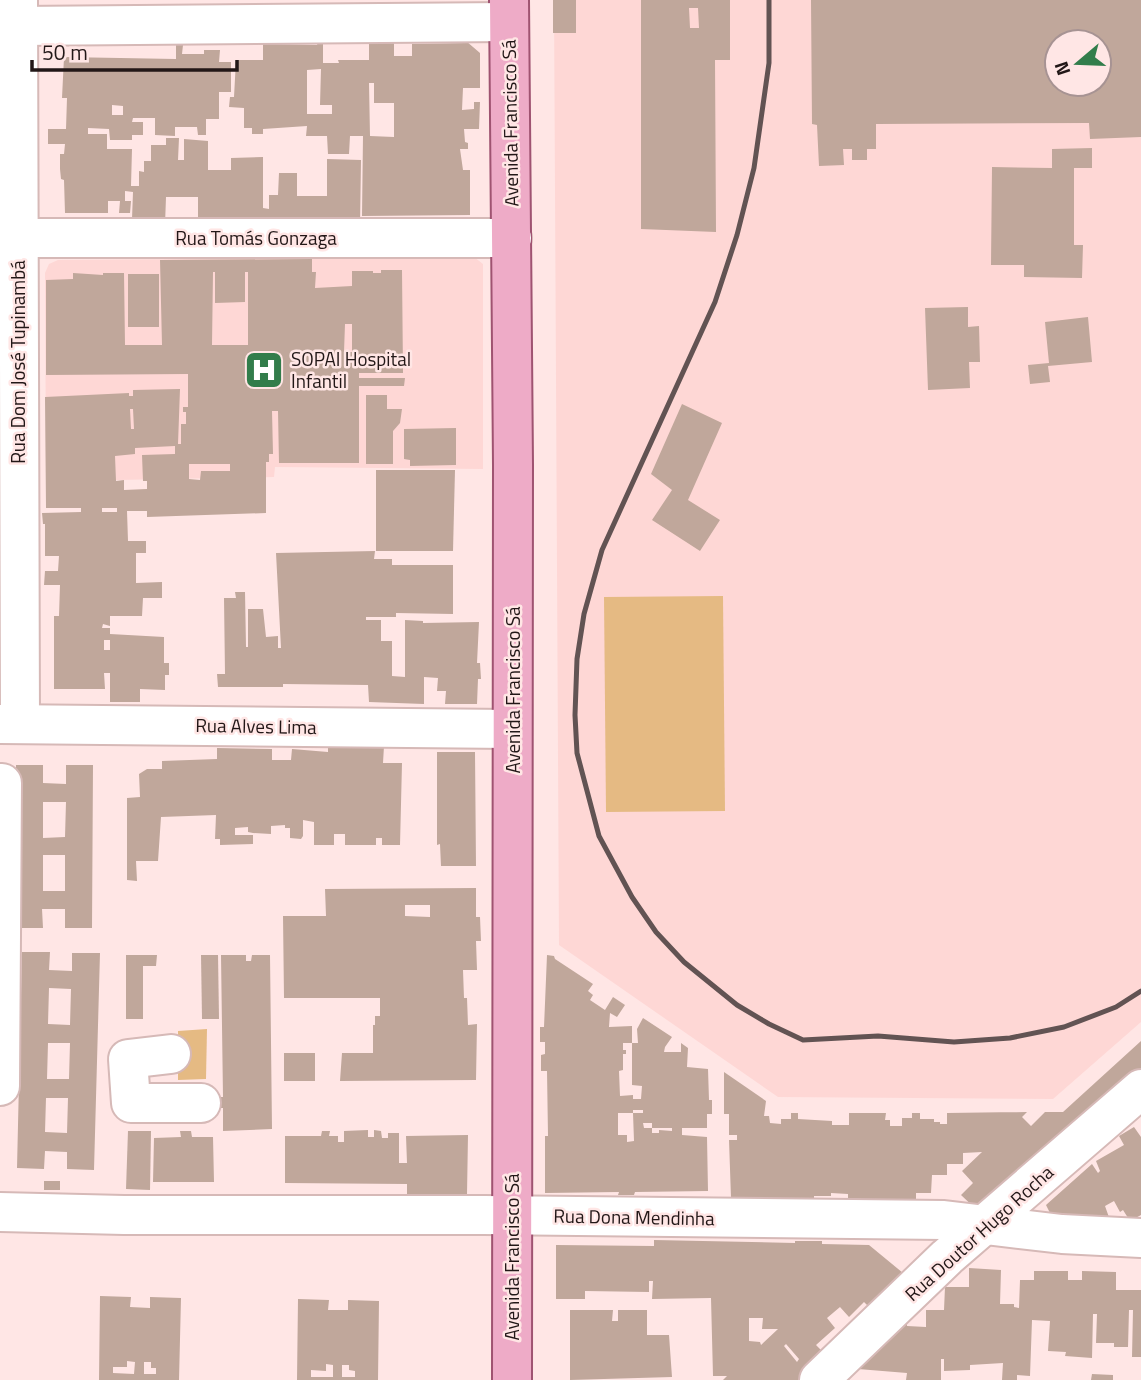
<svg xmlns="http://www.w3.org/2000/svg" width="1141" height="1380" font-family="'Titillium Web',sans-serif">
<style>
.built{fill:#fed7d5;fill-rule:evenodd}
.green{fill:#e5ba83}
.building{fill:#c0a79b;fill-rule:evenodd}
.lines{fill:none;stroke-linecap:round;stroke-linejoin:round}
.minor-casing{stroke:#d6b9b7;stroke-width:42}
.major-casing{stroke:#9f5371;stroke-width:42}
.minor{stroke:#fff;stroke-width:38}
.major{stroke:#eeabc7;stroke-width:38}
.rail{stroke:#625353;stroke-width:5}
.labels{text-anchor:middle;stroke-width:5;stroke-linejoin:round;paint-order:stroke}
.street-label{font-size:19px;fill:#221717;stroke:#ffe6e5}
.poi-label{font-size:19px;fill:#221717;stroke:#ffe6e5;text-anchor:start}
</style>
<rect width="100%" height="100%" fill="#ffe6e5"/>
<!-- built -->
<g class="built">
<path d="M554 0H1141V1022L1053 1099 778 1097 559 945ZM1057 42H1099V84H1057Z"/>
<path d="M474 257 483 264V469L275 467 274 477 66 481 46 476 45 273 49 264 58 260Z"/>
</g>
<!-- green -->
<g class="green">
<path d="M723 596 725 811 606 812 604 597Z"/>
<path d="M207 1029 206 1079 178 1080V1031Z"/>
</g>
<!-- building -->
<g class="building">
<rect x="553" y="0" width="23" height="33"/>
<path d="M641 0H730V60H715L716 232 641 229ZM689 8H698L699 28H690Z"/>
<path d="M811 0H1141V137L1090 139 1089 123 876 124V149H867V160H852V149H843L844 165 819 166 817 125 812 124ZM1057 42H1099V84H1057Z"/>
<path d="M369 41H394V56H412V44L466 43V41L480 53V88H463L462 110 474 109V102H480L479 129H464L465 142 468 143V149H460L463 170H470V215L362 216 363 136H350L349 154H328L327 136H306L307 126 263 129V134H252V128H244V108L229 107 230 97H234L236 60H263V44L317 45 318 42H323V63H339L338 60H369ZM321 69 320 105H332V114H307V70ZM369 83H374V103H394V137L370 136Z"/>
<path d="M176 44 183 45 182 54H204V50H220L219 62H231V92H219V119H206V135H198L197 127H175V136L155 135V118H133L132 122H143V135H132V140H110L109 129 88 128V134H107V149H132L131 186H139V171L144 172V161H151V145H166V138H179L178 160H184V139L208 141V170H231V158L263 157V208L269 209V195H278L279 173H297V196H327V159L361 160 360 225 344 219H336L337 225 263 220V218L198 219V197H166L165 225 132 219 133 192 125 191V201H131L130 213H119L120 201H108V213H65L64 180 61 179 60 169V154H64L65 144H48V129H66L67 98H62L64 57 176 59ZM112 105 123 106V115H112Z"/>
<path d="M1092 148V168H1074V245H1083L1082 278 1024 277V265H991L992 167 1052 168V149Z"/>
<path d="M312 259V272H316L315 288 352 286V271H373V273H381V270H402L403 373H359V378H405L404 386H359V463H279L278 411H272L273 454H269V462H266V513L147 517V511H127L128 541H146V553H136V583L162 582V598H143L142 616H110V626L103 624 102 628H110V634L164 637V663H169V675H165V690L140 689V702H110V673H104L105 689H54V616H59L60 585H44L45 571H58L59 556H45V524H43L42 513 81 512V508H46L45 397 129 393V396H133V390L180 389 178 444H181V424H186V412H183V407H188V374L46 375V280L73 279V273L103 275V273H124L125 345H162L160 260ZM213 272H215V303L245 302V272H248V345H212ZM345 324H352V352H344ZM130 409H133L134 429H131ZM175 446V454L142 455 143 481H147V489L124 490V480L116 481 115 456 135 454V448ZM189 464H230V471H201L200 480 189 479ZM102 508H117V512H102ZM104 640H110V650H104Z"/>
<rect x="128" y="274" width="31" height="53"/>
<path d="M968 307V327L979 326 980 362H969L970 388 928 390 925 308Z"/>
<path d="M1088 317 1092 362 1048 366 1050 382 1030 384 1028 365 1049 363 1045 322Z"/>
<path d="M366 395H387V409H402L400 423 393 431V464H366Z"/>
<path d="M682 404 722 423 688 500 720 520 700 551 652 520 672 490 651 474Z"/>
<path d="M456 428V465L410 466V460L404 459V429Z"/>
<path d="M376 470H455L453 551H376Z"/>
<path d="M375 551 374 559H392V565H453V614L396 613V617H366V620H381V641H392V676L405 677V620L423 621V623L479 622 477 663H480L481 679H478L477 704H445L446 691H437L438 678 424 677V704L369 702 368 685 283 684V687H218L217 674H225L224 598H236L235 592H245L246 647H248V609H263L266 637 278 636V648H281L276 553Z"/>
<path d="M328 746H384L383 763H402L400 845H382V838H376V845H345V834H334V845H314V822L303 820V836L301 839 290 838V828H285V825L271 826V834L253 833 248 832V827L235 828V835H253V844L220 845V839H215L216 815 161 817 158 861H136L137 881 127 880V798L140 797 139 774 147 769H162V761L217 759V748L272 749V760H291L292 749 328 752Z"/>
<path d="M437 752H475L476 866H441L440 844 437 845Z"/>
<path d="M16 765H43V783L66 784V765H93L92 928H65V909H42L43 928H15ZM43 802H66L65 837 43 838ZM43 855H65V891H43Z"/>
<path d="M476 888V917H480L481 941H476L477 970H463L464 998H467L468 1025 477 1024 476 1080 340 1081 342 1053H373V1025H375V1016H380V998H284L283 916H326L325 889ZM405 905H430V917L405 916Z"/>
<path d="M22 952H50L49 970 72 971V953H100L94 1170 67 1169V1152L45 1151 44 1169 17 1168ZM49 988 71 989 70 1025 48 1024ZM48 1043H70L69 1079H47ZM46 1098H68L67 1133 45 1132Z"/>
<path d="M126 955H157L156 966H143V1019H126Z"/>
<path d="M201 955H218L219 1019H202Z"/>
<path d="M221 955H246V961H251L252 955H270L272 1129 223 1131V1108H220V1097H223Z"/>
<path d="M547 955 554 956 555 959 593 984 588 991 593 995 590 1000 605 1010 613 997 625 1005 617 1017 610 1013 609 1027 632 1026V1043H623V1050H626V1054H623V1070L619 1071 620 1096 633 1095V1099H641L642 1086 632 1085V1043H638L637 1029 643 1018 672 1037 665 1047 664 1052H681V1043L688 1048 687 1067 708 1069 709 1100H712V1114H707V1128H682V1135L707 1137 708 1191 635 1192 634 1195H618L619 1192 545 1193V1136H548L547 1071H541V1055L545 1054V1042H540V1027H544ZM633 1110H643V1113H633L634 1141 627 1142V1135H618V1113H633ZM643 1123H652V1128H672V1131L659 1130V1133H652V1128H644Z"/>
<path d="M1141 1041V1069L979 1212 961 1195 973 1183 962 1171 982 1152 963 1153V1164H947V1175H932L931 1193H916V1200L861 1201 862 1199 848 1198V1194L831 1193V1196H814V1199L731 1198 729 1140H737V1135H729V1114H724V1072L766 1101 764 1116H769L770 1123 781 1124V1119H791V1113H798V1119L832 1121V1125H849V1113H886L885 1120H890V1126H902V1118H912V1113H920V1119H934V1122H940V1124H947V1113L1027 1112 1022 1117 1031 1126 1045 1112H1063Z"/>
<rect x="284" y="1053" width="31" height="28"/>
<path d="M1134 1127 1141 1137V1215L1130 1221 1123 1210 1120 1212 1114 1201 1105 1206 1111 1223 1057 1227 1046 1205 1092 1164 1098 1173 1100 1171 1096 1161 1124 1145 1119 1136Z"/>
<path d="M368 1130V1137H374V1130L381 1131 382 1138H388V1133H399V1163H407L406 1136 468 1135 467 1194H407V1184L285 1183V1136H321L322 1131H330L329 1136H338V1142H344V1131Z"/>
<path d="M128 1131H151L150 1190 126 1189Z"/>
<path d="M180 1131H191L192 1137H213L214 1182H153L154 1138 181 1137Z"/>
<rect x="44" y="1181" width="16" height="9"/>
<path d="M654 1240 795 1243V1241H822V1244L869 1245 903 1273 868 1306 864 1302 849 1317 840 1307 827 1318 835 1328 816 1345 823 1352 802 1380H723L727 1376H713L711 1298 652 1299 653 1281H649V1292L585 1291V1299H556V1245L654 1246ZM749 1318H763L762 1329H778L761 1345 760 1342 749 1341ZM786 1344 799 1359 797 1362 784 1346Z"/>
<path d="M969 1268 1001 1270 1000 1304H1014V1307L1019 1308 1020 1280H1034V1271H1068V1280H1082V1271L1116 1272V1290H1141V1357H1132L1133 1310H1129L1128 1347H1114V1343H1096L1097 1314H1093L1092 1358 1065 1356 1066 1352 1048 1351 1050 1321 1032 1320 1030 1376 1017 1375V1380H1002L1003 1363 970 1365V1370L944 1371V1359H941V1380H906L907 1373 858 1369 907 1323V1326L926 1327V1310H944L945 1287H969Z"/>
<path d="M100 1296 131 1297 130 1307 150 1308V1297L181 1298 179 1380H99ZM127 1361 135 1362 134 1374 113 1373V1367H127ZM144 1362H151V1368H156V1374H144Z"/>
<path d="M298 1299 329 1300 328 1310H348V1300L379 1301 378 1380H297ZM326 1364 333 1365V1377H311V1370L326 1371ZM342 1365H349V1370L355 1371V1377H342Z"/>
<path d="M570 1310H613L612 1321H618V1310H647V1335H669L672 1377 570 1380Z"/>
<path d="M1092 1374 1113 1375V1380H1091Z"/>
</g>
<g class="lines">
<!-- minor casing -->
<g class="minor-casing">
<g id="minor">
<path d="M18 0 20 724"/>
<path d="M18 26 509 22"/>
<path d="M0 238H512"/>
<path d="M0 724 512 729"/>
<path d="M171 1054 128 1059 131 1103H201"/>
<path d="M0 1086 2 783"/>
<path d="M0 1212 124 1215H483L944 1220 1062 1234 1141 1238"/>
<path d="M819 1380 947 1257 1141 1089"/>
</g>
</g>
<!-- major casing -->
<g class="major-casing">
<path id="major" d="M509 0 513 465 512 1380"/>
</g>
<!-- minor -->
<use href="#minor" class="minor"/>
<!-- major -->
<use href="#major" class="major"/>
<!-- rail -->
<path class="rail" d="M769 0V63L754 168 737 235 715 302 602 550 584 614 577 659 575 715 577 753 599 836 632 897 656 932 684 962 737 1005 769 1024 803 1040 878 1036 954 1042 1010 1038 1064 1027 1116 1007 1141 991"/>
</g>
<!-- icons -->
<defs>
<g id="hospital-square" transform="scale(2.0125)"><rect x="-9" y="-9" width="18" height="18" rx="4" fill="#327d4b" stroke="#ffe6e5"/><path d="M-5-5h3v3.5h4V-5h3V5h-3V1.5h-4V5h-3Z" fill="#fff"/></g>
</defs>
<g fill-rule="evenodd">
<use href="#hospital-square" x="264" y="370"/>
</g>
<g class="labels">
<!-- street labels -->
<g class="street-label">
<text transform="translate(510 123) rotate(-91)" y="7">Avenida Francisco Sá</text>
<text x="256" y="245">Rua Tomás Gonzaga</text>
<text transform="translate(18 362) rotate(-90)" y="7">Rua Dom José Tupinambá</text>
<text transform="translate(513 690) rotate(-90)" y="7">Avenida Francisco Sá</text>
<text transform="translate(256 726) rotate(1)" y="7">Rua Alves Lima</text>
<text transform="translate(634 1217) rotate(1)" y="7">Rua Dona Mendinha</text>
<text transform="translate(979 1233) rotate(-42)" y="7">Rua Doutor Hugo Rocha</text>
<text transform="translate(512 1257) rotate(-90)" y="7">Avenida Francisco Sá</text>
</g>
<!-- poi labels -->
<g class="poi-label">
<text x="291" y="366">SOPAI Hospital<tspan x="291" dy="22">Infantil</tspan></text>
</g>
</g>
<!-- north arrow -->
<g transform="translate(1078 63) rotate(251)"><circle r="33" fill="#ffe6e5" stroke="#a79393" stroke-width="2"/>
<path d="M0-5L12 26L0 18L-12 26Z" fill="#327d4b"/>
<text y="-10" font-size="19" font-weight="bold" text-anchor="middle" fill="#221717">N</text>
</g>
<!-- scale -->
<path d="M32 60v10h205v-10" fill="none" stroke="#221717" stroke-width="3.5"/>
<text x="42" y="60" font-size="21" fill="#221717" stroke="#ffe6e5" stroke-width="5" paint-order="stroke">50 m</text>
</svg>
